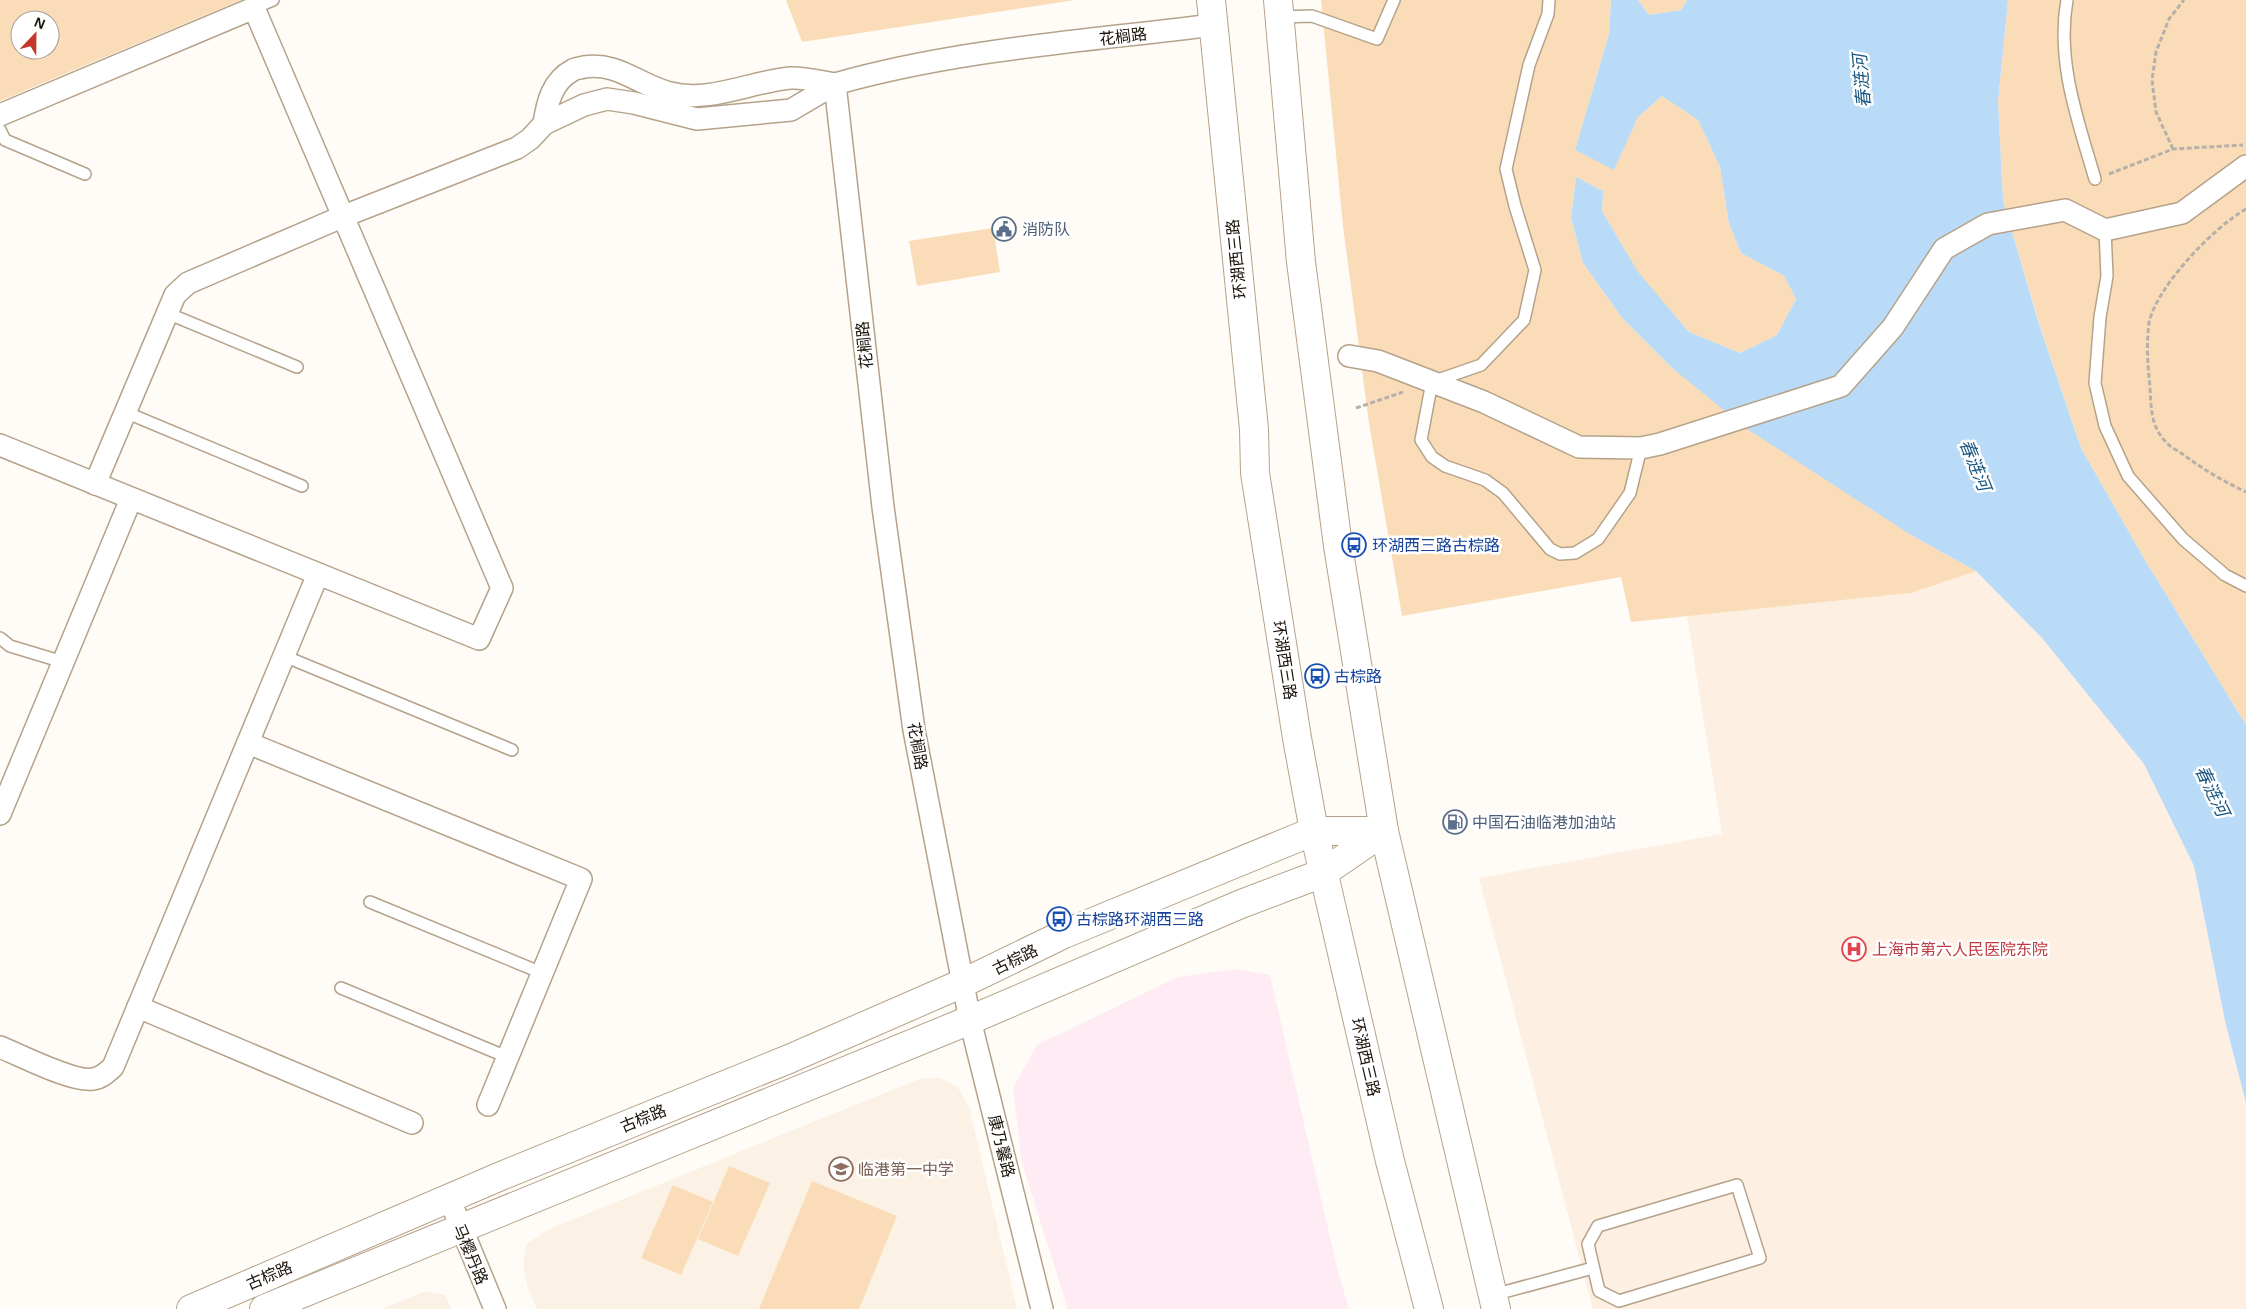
<svg xmlns="http://www.w3.org/2000/svg" width="2246" height="1309" font-family="Helvetica,'Noto Sans SC',sans-serif">
<style>
.commercial{fill:#ffebf4}
.built{fill:#fbf1e4}
.medical{fill:#fdefe1}
.green{fill:#faddb8;fill-rule:evenodd}
.water{fill:#badbf7}
.lines{fill:none;stroke-linecap:round;stroke-linejoin:round}
.lane-casing{stroke:#b5a28a;stroke-width:14}
.street-casing{stroke:#b5a28a;stroke-width:24}
.secondary-casing{stroke:#b5a28a;stroke-width:30}
.primary-casing{stroke:#b5a28a;stroke-width:30}
.path{stroke:#b5b0aa;stroke-width:3;stroke-dasharray:5 2.5;stroke-linecap:butt}
.lane{stroke:#fff;stroke-width:11}
.street{stroke:#fff;stroke-width:21}
.secondary{stroke:#fff;stroke-width:28}
.primary{stroke:#fff;stroke-width:28}
.labels{text-anchor:middle;stroke-width:5;stroke-linejoin:round;paint-order:stroke}
.street-label{font-size:16px;fill:#191209;stroke:#fff}
.service-label{font-size:16px;fill:#4e5e75;stroke:#fff;text-anchor:start}
.transit-label{font-size:16px;fill:#164399;stroke:#fff;text-anchor:start}
.health-label{font-size:16px;fill:#be3a42;stroke:#fff;text-anchor:start}
.education-label{font-size:16px;fill:#785e54;stroke:#fff;text-anchor:start}
.water-label{font-size:18px;font-style:italic;fill:#1a5883;stroke:#fff}
</style>
<rect width="100%" height="100%" fill="#fffbf6"/>
<!-- commercial -->
<path class="commercial" d="M1237 969 1270 975 1337 1268 1349 1309H1068L1022 1163 1013 1088 1037 1045 1178 977Z"/>
<!-- built -->
<g class="built">
<path d="M922 1078H939L957 1086 969 1107 1017 1309H537L528 1289 523 1264 527 1244 547 1230Z"/>
<path d="M426 1291 445 1295 451 1309H382Z"/>
</g>
<!-- medical -->
<path class="medical" d="M1976 571 2042 638 2145 764 2194 866 2225 1021 2246 1103V1309H1593L1479 878 1722 834 1687 616 1911 593Z"/>
<!-- green -->
<g class="green">
<path d="M0 0H241L0 101ZM20 20H50V50H20Z"/>
<path d="M786 0H1075L802 42Z"/>
<path d="M1321 0H1611L1609 34 1575 150 1614 169 1638 117 1662 96 1698 120 1720 167 1729 224 1741 253 1784 276 1796 299 1777 335 1740 353 1689 332 1638 273 1602 211 1603 191 1576 177 1571 218 1583 263 1622 318 1672 368 1911 535 1976 571 1911 593 1631 622 1621 577 1402 616 1369 423 1343 226Z"/>
<path d="M1638 0H1687L1681 10 1649 15Z"/>
<path d="M2008 0H2246V725L2145 560 2081 448 2039 323 2003 201 1998 101Z"/>
<path d="M993 228 1000 272 917 286 909 241Z"/>
<path d="M729 1166 770 1183 738 1256 698 1239Z"/>
<path d="M812 1181 897 1216 859 1309H759Z"/>
<path d="M673 1185 713 1202 681 1275 641 1258Z"/>
</g>
<!-- water -->
<path class="water" d="M1611 0H1638L1649 15 1681 10 1687 0H2008L1998 101 2003 201 2039 324 2081 448 2145 560 2246 725V1103L2225 1021 2194 866 2144 764 2042 638 1976 571 1911 535 1747 429 1672 368 1622 318 1583 263 1571 218 1576 177 1603 191 1602 211 1638 272 1689 332 1740 353 1777 335 1796 299 1784 276 1741 253 1729 224 1720 167 1698 120 1662 96 1638 117 1614 170 1575 150 1609 34Z"/>
<g class="lines">
<!-- lane casing -->
<g class="lane-casing">
<g id="lane">
<path d="M1549 0 1548 14 1529 65 1506 169 1515 206 1535 270 1524 320 1481 365 1432 382 1421 440 1432 457 1445 466 1485 480 1503 493 1550 549 1560 554 1575 553 1598 539 1630 493 1641 448"/>
<path d="M2067 0C2056 61 2078 121 2095 179"/>
<path d="M254 8 273 0"/>
<path d="M1279 17 1312 16 1377 39 1394 0"/>
<path d="M0 130 5 140 85 174"/>
<path d="M2105 230 2107 276 2100 317 2095 383 2105 426 2128 476 2183 539 2225 575 2246 586"/>
<path d="M167 313 297 367"/>
<path d="M125 412 302 486"/>
<path d="M0 638 10 646 63 662"/>
<path d="M284 656 512 750"/>
<path d="M370 902 542 973"/>
<path d="M341 988 507 1057"/>
<path d="M1737 1185 1760 1258 1619 1301 1599 1291 1588 1244 1598 1226Z"/>
<path d="M1493 1295 1593 1268"/>
</g>
</g>
<!-- street casing -->
<g class="street-casing">
<g id="street">
<path d="M0 115 254 8 502 588 479 639 0 445"/>
<path d="M544 124C547 103 552 81 573 70 576 68 581 68 584 67 619 62 638 85 670 93 709 103 750 82 790 78 804 77 821 82 835 84"/>
<path d="M1349 356 1378 361 1484 402 1579 447 1641 448 1660 444 1841 386 1893 327 1944 249 1988 224 2065 210 2105 230 2182 213 2246 166"/>
<path d="M95 484 175 295 188 283 344 216 517 148 530 139 544 124 584 105 607 99 634 103 697 119 791 110 835 84"/>
<path d="M248 743 581 879 488 1105"/>
<path d="M0 814 131 499"/>
<path d="M138 1007 412 1123"/>
<path d="M0 1047C20 1055 74 1083 93 1079 102 1078 107 1072 113 1067L318 574"/>
<path d="M449 1198 495 1309"/>
<path d="M1042 1309 970 1020 914 730 883 507 835 84C958 49 1087 41 1213 25"/>
</g>
</g>
<!-- secondary casing -->
<g class="secondary-casing">
<g id="secondary">
<path d="M191 1309 501 1176 789 1059 963 983 1064 934 1314 831H1384"/>
<path d="M264 1309 970 1020 1241 904 1323 873 1384 831"/>
</g>
</g>
<!-- primary casing -->
<g class="primary-casing">
<g id="primary">
<path d="M1211 0 1254 429 1255 473 1297 738 1314 831 1390 1161 1429 1309"/>
<path d="M1278 0 1301 262 1338 546 1384 831 1496 1309"/>
</g>
</g>
<!-- path -->
<g class="path">
<path d="M2173 149 2156 112 2152 80 2156 52 2169 19 2184 0"/>
<path d="M2109 174 2173 149 2243 145"/>
<path d="M2246 209C2214 227 2156 287 2149 323 2146 345 2148 366 2150 388 2151 408 2151 426 2165 441 2170 447 2178 451 2184 455 2204 470 2223 481 2246 492"/>
<path d="M1356 408 1403 392"/>
</g>
<!-- lane -->
<use href="#lane" class="lane"/>
<!-- street -->
<use href="#street" class="street"/>
<!-- secondary -->
<use href="#secondary" class="secondary"/>
<!-- primary -->
<use href="#primary" class="primary"/>
</g>
<!-- icons -->
<defs>
<g id="civic-ring" transform="scale(1.25)"><circle r="9.5" fill="#fff" stroke="#5c6f8a" stroke-width="1.5"/><path d="M-.6-6.5H3V-4.5H.6V-3L4-1V1h2V6H-6V1h2V-1L-.6-3ZM-1.2 2.5V6h2.4V2.5Z" fill="#5c6f8a"/></g>
<g id="bus-ring" transform="scale(1.25)"><circle r="9.5" fill="#fff" stroke="#1a4fb4" stroke-width="1.5"/><path d="M-5-6H5V4H4V6H2V4H-2V6H-4V4H-5ZM-3.5-4V0h7V-4ZM-3.5 1.2v1.5H-2V1.2ZM2 1.2v1.5H3.5V1.2Z" fill="#1a4fb4"/></g>
<g id="fuel-ring" transform="scale(1.25)"><circle r="9.5" fill="#fff" stroke="#5c6f8a" stroke-width="1.5"/><path d="M-5.5-6h7V0h2V4h1.3V-2.5L3-4.5l.8-.8L6-3V5H2.5V1h-1V6h-7ZM-4.2-4.7v3.2H.2V-4.7Z" fill="#5c6f8a"/></g>
<g id="hospital-ring" transform="scale(1.25)"><circle r="9.5" fill="#fff" stroke="#e0444e" stroke-width="1.5"/><path d="M-5-5h3v3.5h4V-5h3V5h-3V1.5h-4V5h-3Z" fill="#e0444e"/></g>
<g id="school-ring" transform="scale(1.25)"><circle r="9.5" fill="#fff" stroke="#8d6e63" stroke-width="1.5"/><path d="M0-5L7-2L0 1L-7-2ZM-4 1L0 2.5L4 1V4Q0 6-4 4Z" fill="#8d6e63"/></g>
</defs>
<g fill-rule="evenodd">
<use href="#civic-ring" x="1004" y="229"/>
<use href="#bus-ring" x="1354" y="545"/>
<use href="#bus-ring" x="1317" y="676"/>
<use href="#fuel-ring" x="1455" y="822"/>
<use href="#bus-ring" x="1059" y="919"/>
<use href="#hospital-ring" x="1854" y="949"/>
<use href="#school-ring" x="841" y="1169"/>
</g>
<g class="labels">
<!-- street labels -->
<g class="street-label">
<text transform="translate(1123 36) rotate(-7)" y="6">花榈路</text>
<text transform="translate(1236 259) rotate(-96)" y="6">环湖西三路</text>
<text transform="translate(864 345) rotate(-96)" y="6">花榈路</text>
<text transform="translate(1285 660) rotate(81)" y="6">环湖西三路</text>
<text transform="translate(918 746) rotate(80)" y="6">花榈路</text>
<text transform="translate(1015 959) rotate(-26)" y="6">古棕路</text>
<text transform="translate(1366 1057) rotate(77)" y="6">环湖西三路</text>
<text transform="translate(643 1118) rotate(-22)" y="6">古棕路</text>
<text transform="translate(1002 1146) rotate(76)" y="6">康乃馨路</text>
<text transform="translate(471 1254) rotate(67)" y="6">马樱丹路</text>
<text transform="translate(269 1275) rotate(-23)" y="6">古棕路</text>
</g>
<!-- service labels -->
<g class="service-label">
<text x="1022" y="235">消防队</text>
<text x="1472" y="828">中国石油临港加油站</text>
</g>
<!-- transit labels -->
<g class="transit-label">
<text x="1372" y="551">环湖西三路古棕路</text>
<text x="1334" y="682">古棕路</text>
<text x="1076" y="925">古棕路环湖西三路</text>
</g>
<!-- health labels -->
<g class="health-label">
<text x="1872" y="955">上海市第六人民医院东院</text>
</g>
<!-- education labels -->
<g class="education-label">
<text x="858" y="1175">临港第一中学</text>
</g>
<!-- water labels -->
<g class="water-label">
<text transform="translate(1862 81) rotate(-95)" y="6">春涟河</text>
<text transform="translate(1975 465) rotate(68)" y="6">春涟河</text>
<text transform="translate(2212 791) rotate(64)" y="6">春涟河</text>
</g>
</g>
<!-- north arrow -->
<g transform="translate(35 35) rotate(22)"><circle r="24" fill="#ffffff" stroke="#a3a09d"/>
<path d="M0-4L9 19L0 12L-9 19Z" fill="#c43829"/>
<text y="-8" font-size="14" font-weight="bold" text-anchor="middle" fill="#191209">N</text>
</g>
</svg>
